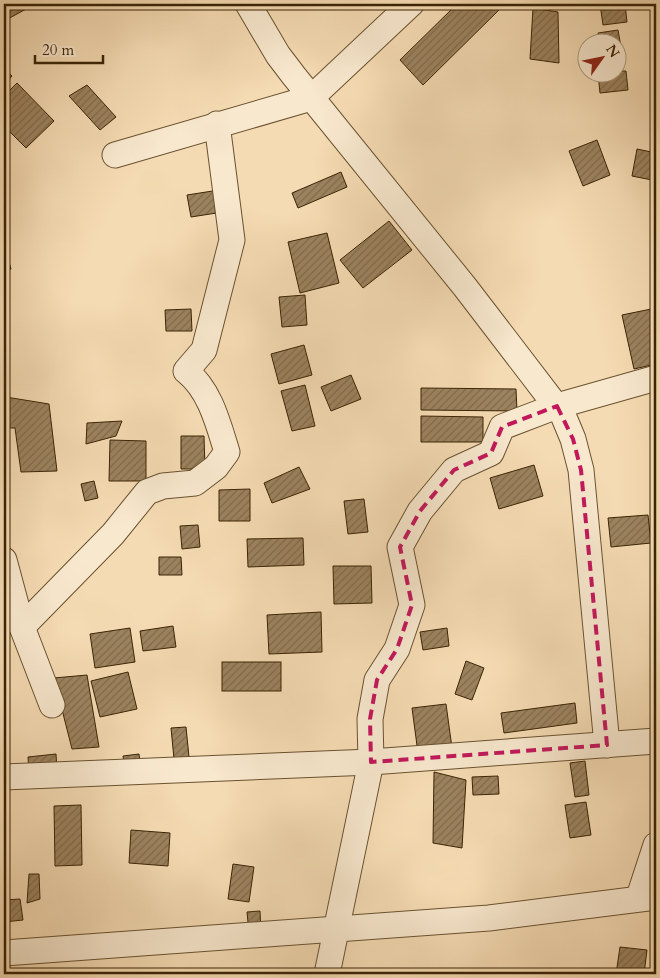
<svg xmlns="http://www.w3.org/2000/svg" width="660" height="978" font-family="Cardo,serif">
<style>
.building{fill:url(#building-hatch);stroke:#3b2405}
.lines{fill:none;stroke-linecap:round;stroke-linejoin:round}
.minor-casing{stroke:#6a5230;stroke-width:27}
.minor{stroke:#f8e8ce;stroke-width:25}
.marked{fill:none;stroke:#c2185b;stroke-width:4;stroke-dasharray:10 6;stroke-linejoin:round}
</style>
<defs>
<pattern id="building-hatch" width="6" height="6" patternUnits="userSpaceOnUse" patternTransform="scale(1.25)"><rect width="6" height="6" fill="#9c835f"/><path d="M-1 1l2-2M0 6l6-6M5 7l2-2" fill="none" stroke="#806b4c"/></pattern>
</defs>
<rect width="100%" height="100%" fill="#f5dbb3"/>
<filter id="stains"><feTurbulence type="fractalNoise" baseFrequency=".004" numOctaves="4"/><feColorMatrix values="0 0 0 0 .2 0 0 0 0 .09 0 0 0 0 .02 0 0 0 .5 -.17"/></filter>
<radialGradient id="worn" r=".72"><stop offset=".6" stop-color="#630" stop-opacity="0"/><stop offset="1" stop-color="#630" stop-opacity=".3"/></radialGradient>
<!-- building -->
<g class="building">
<path d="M4 4H26L28 8 4 21Z"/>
<path d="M457 4 503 6 423 85 400 60Z"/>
<path d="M600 4H625L627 22 603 25Z"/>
<path d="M533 8 558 12 559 63 530 59Z"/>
<path d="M618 30 623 58 618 59V42H600L598 33Z"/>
<path d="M4 68 12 76 4 85Z"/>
<path d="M618 71H626L628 90 600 93 598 73Z"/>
<path d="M17 83 54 121 26 148 4 126V96Z"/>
<path d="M87 85 116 117 100 130 69 96Z"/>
<path d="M597 140 610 175 583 186 569 151Z"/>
<path d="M637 149 656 153 652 180 632 176Z"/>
<path d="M341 172 347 187 298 208 292 193Z"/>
<path d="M219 190 223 212 191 217 187 195Z"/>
<path d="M389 221 412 250 363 288 340 260Z"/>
<path d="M327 233 339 283 300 293 288 242Z"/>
<path d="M6 252 11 269 4 271V253Z"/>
<path d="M305 295 307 325 282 327 279 297Z"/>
<path d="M656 308V364L634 369 622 315Z"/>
<path d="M191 309 192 331H166L165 310Z"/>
<path d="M304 345 312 375 279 384 271 354Z"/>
<path d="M351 375 361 399 331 411 321 387Z"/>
<path d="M305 385 315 426 292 431 281 391Z"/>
<path d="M421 388 516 389 517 411 421 410Z"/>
<path d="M6 397 49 404 57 471 21 472 15 428H9Z"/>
<path d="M421 416 483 417V442H421Z"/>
<path d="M122 421 116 436 86 444 87 423Z"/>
<path d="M181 436H204L205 469H181Z"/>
<path d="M110 440 146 441V481H109Z"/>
<path d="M534 465 543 496 499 509 490 478Z"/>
<path d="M299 467 310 489 272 503 264 483Z"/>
<path d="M94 481 98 498 85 501 81 484Z"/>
<path d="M250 489V521H219V490Z"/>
<path d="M364 499 368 532 348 534 344 501Z"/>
<path d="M648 515 651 543 611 547 608 518Z"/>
<path d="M198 525 200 547 182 549 180 526Z"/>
<path d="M303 538 304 565 248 567 247 539Z"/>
<path d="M159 557H181L182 575H159Z"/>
<path d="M333 566H371L372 603 334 604Z"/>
<path d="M321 612 322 652 269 654 267 615Z"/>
<path d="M173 626 176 647 143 651 140 631Z"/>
<path d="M130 628 135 662 95 668 90 634Z"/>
<path d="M447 628 449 646 423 650 420 632Z"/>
<path d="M466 661 484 668 472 700 455 694Z"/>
<rect x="222" y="662" width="59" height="29"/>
<path d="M128 672 137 709 100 717 91 681Z"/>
<path d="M87 675 99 747 72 749 54 678Z"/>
<path d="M575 703 577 723 504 733 501 713Z"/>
<path d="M446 704 452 748 418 753 412 708Z"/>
<path d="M186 727 189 757 174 759 171 728Z"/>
<path d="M56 754 57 770 29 772 28 757Z"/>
<path d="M139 754 141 769 125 770 123 756Z"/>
<path d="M585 761 589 795 575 797 570 763Z"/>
<path d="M434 772 466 780 462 848 433 843Z"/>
<path d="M498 776 499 794 473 795 472 777Z"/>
<path d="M586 802 591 835 570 838 565 805Z"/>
<path d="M81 805 82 865 55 866 54 806Z"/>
<path d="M131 830 170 833 168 866 129 863Z"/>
<path d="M233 864 254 867 249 902 228 899Z"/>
<path d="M29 874H39L40 899 27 903Z"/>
<path d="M20 899 23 920 4 922V900Z"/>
<path d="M260 911 261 932 249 933 247 912Z"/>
<path d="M620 947 647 950 644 974H616Z"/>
</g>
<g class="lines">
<!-- minor casing -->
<g class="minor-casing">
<g id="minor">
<path d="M248 4 278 55 294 76 465 287 563 415 573 439 581 470 607 745"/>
<path d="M115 155 311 98 411 4"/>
<path d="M4 560 22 627 52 705"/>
<path d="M22 627 113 534 147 492 163 486 195 483 216 467 227 452C218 423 210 390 186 371L204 350 232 240 217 124"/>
<path d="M4 777 371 762 656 741"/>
<path d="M639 897 656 845"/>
<path d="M4 953 489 918 656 897"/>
<path d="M327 974 371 762 370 719 377 680 397 649 412 605 400 547 420 511 454 470 491 453 502 427 557 406 656 378"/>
</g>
</g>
<!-- minor -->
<use href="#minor" class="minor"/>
</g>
<!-- marked area -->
<path class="marked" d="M557 406 573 439 581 470 607 745 371 762 370 719 377 680 397 649 412 605 400 547 420 511 454 470 491 453 502 427Z"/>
<!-- margin -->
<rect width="660" height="978" fill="none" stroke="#f5dbb3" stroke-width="20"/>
<rect x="5" y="5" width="650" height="968" fill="none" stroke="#3b2405" stroke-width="2.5"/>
<rect x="10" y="10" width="640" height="958" fill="none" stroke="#3b2405"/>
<!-- north arrow -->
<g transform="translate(602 58) rotate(57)"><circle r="24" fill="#f8e8ce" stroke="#ac9a7e"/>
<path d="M0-4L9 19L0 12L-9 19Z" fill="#8f2418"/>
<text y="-8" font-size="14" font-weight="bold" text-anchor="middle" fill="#3b2405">N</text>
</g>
<!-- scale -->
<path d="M35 55v8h68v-8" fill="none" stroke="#3b2405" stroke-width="2.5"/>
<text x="42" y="55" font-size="15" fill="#3b2405" stroke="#f8e8ce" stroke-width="4" paint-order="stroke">20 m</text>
<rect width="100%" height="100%" filter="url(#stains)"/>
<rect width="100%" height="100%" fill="url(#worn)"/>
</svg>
